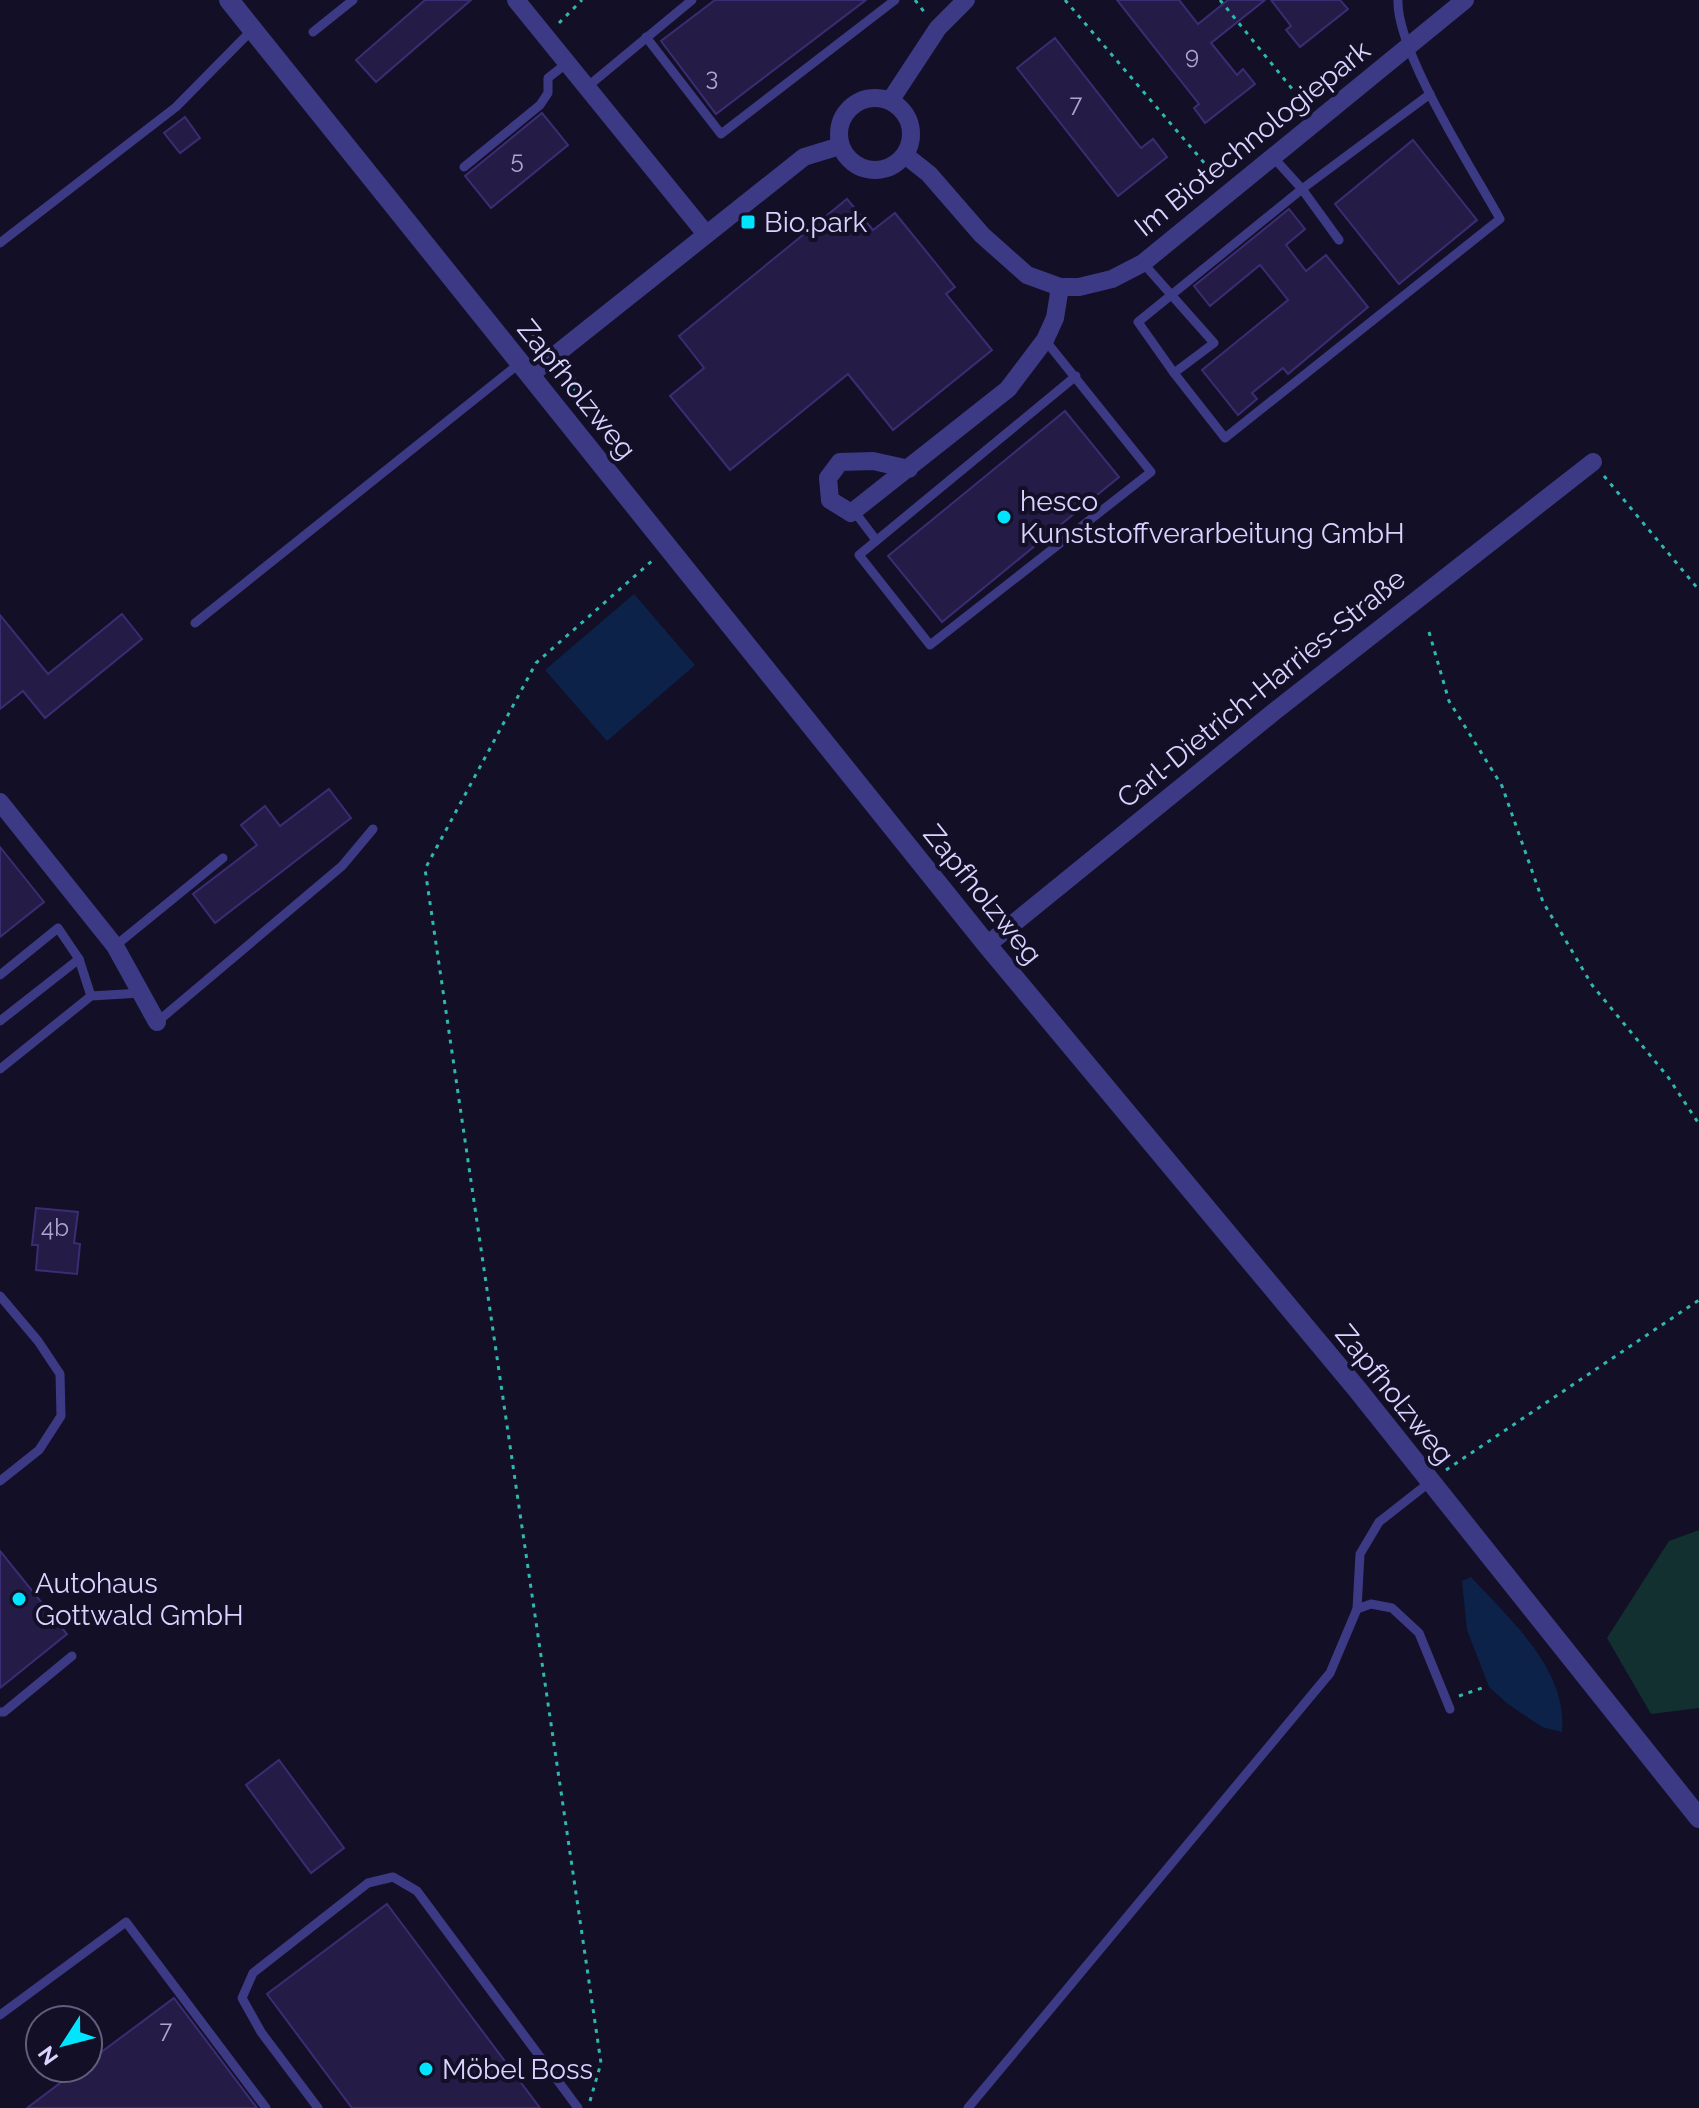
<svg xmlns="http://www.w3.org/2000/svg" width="1699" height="2108" font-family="Raleway,sans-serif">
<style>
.green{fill:#12302f}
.water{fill:#0c2248}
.building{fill:#241b47;stroke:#3b2d73;stroke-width:2}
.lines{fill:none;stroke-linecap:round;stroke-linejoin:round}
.path{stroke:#2fb8b0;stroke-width:3;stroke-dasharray:4 6;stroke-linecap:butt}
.service{stroke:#3d3a85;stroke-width:9}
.minor{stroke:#3d3a85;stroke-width:18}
.tertiary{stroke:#3d3a85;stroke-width:20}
.poi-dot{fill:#00e5ff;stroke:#130f26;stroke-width:3}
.labels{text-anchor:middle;stroke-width:8;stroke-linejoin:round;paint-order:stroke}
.number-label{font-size:24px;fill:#aca6d1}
.street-label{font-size:28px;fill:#d9d4ff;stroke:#130f26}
.poi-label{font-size:28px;fill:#d9d4ff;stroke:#130f26;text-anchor:start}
</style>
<rect width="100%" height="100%" fill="#130f26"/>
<!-- green -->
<path class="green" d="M1699 1530V1708L1651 1714 1607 1638 1669 1541Z"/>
<!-- water -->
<g class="water">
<path d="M634 594 695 665 607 741 545 670Z"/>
<path d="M1471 1577C1510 1620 1568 1669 1562 1732L1542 1727 1508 1704 1489 1687 1467 1630 1462 1581Z"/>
</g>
<!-- building -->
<g class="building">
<path d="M425 0H471L376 82 356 60Z"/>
<path d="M715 0H866L716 114 661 41Z"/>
<path d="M1117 0H1179L1198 24 1228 0H1265L1211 43 1237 75 1243 69 1255 84 1205 123 1194 108 1199 104Z"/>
<path d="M1271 0H1340L1348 9 1300 47 1286 30 1291 26Z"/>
<path d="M1055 38 1141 148 1153 139 1167 157 1118 196 1017 68Z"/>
<path d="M542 113 568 145 491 208 465 176Z"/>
<path d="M185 117 200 138 180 153 164 133Z"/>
<path d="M1413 140 1477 220 1399 284 1335 204Z"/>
<path d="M847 199 873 230 895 213 955 287 946 294 992 350 893 430 848 374 730 470 670 396 704 368 679 336Z"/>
<path d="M1289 209 1305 229 1286 245 1306 271 1326 255 1368 307 1288 374 1283 368 1252 393 1257 399 1238 415 1202 370 1288 300 1260 265 1210 306 1194 286Z"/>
<path d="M1065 411 1119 477 942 622 888 556Z"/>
<path d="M122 614 142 639 45 718 23 691 0 709V615L48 674Z"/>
<path d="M329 789 351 818 215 923 193 894 257 845 241 825 265 806 280 826Z"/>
<path d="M0 847 44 902 0 937Z"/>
<path d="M36 1208 78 1212 74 1243 80 1244 77 1274 36 1270 38 1245H32Z"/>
<path d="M0 1551 67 1634 0 1688Z"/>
<path d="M279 1760 344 1848 311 1873 246 1785Z"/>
<path d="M387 1904 540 2108H352L267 1994Z"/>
<path d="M174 1998 257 2108H27L80 2068H88V2062Z"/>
</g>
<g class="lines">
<!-- path -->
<g class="path">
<path d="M915 0 925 13"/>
<path d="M1065 0 1218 179"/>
<path d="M1220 0 1306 106"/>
<path d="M559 23 582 0"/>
<path d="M521 332 540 335 545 342"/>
<path d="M567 370 576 381 572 395"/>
<path d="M1604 476 1699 590"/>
<path d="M1429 632 1449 701 1502 786 1543 902 1592 985 1668 1077 1699 1124"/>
<path d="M1446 1470 1699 1300"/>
<path d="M1459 1696 1482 1688"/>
<path d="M590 2101 601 2063 425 869 536 663 653 560"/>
</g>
<!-- service -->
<g class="service">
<path d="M313 32 353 0"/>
<path d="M646 37 721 134 895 0"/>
<path d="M587 87 692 0"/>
<path d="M1273 157 1302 189 1339 240"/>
<path d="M464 167 540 105 548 93V78L567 63"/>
<path d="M0 243 176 107 253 29"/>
<path d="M1143 263 1214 343 1174 373 1225 438 1500 219C1473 170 1396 51 1398 0"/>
<path d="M1045 340 1151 472 930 645 859 555 1076 376"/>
<path d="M1174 373 1138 322 1302 189 1430 94"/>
<path d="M854 511 876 540"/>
<path d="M195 623 520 363"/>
<path d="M115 946 223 858"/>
<path d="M79 959 91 996"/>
<path d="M0 975 58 928 79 959 0 1021"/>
<path d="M157 1022 342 866 373 829"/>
<path d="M0 1069 91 996 141 993"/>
<path d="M0 1296 38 1341 60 1374 61 1416 39 1450 0 1481"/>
<path d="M1357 1609 1371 1604 1392 1608 1419 1633 1450 1709"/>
<path d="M0 1712H4L72 1656"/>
<path d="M0 2015 126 1922 266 2108"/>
<path d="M318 2108 261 2032 242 1998 253 1973 368 1883 393 1877 417 1891 578 2108"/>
<path d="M968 2108 1330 1673 1357 1609 1360 1554 1379 1522 1430 1482"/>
</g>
<!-- minor -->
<g class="minor">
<path d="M516 0 706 234"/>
<circle cx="875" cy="134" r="36"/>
<path d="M890 101 938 28 966 0"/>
<path d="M905 155 929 174 982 235 1027 275 1060 287H1079L1112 279 1143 263 1465 0"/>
<path d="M530 375 804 157 840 146"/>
<path d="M909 469 873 461 840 462 828 478 830 500 851 513 1008 389 1045 340 1055 318 1060 287"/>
<path d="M0 802 115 946 157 1022"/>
<path d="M987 945 1275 711 1593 462"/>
</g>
<!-- tertiary -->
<path class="tertiary" d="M229 0 987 945 1357 1389 1699 1818"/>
</g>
<!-- markers -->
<g class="poi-dot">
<rect x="740" y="214" width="16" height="16" rx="4"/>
<circle cx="1004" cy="517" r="8"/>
<circle cx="19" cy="1599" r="8"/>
<circle cx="426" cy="2069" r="8"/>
</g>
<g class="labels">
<!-- number labels -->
<g class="number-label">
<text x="1192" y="64">9</text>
<text x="712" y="85">3</text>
<text x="1076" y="112">7</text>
<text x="517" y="168">5</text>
<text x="55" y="1236">4b</text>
<text x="166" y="2038">7</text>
</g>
<!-- street labels -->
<g class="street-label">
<text transform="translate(1252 138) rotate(-39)" y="10">Im Biotechnologiepark</text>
<text transform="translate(577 389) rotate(51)" y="10">Zapfholzweg</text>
<text transform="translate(1261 688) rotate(-39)" y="10">Carl-Dietrich-Harries-Straße</text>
<text transform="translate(983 894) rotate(51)" y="10">Zapfholzweg</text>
<text transform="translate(1395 1394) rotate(51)" y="10">Zapfholzweg</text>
</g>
<!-- poi labels -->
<g class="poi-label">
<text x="764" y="232">Bio.park</text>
<text x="1020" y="511">hesco<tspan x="1020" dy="32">Kunststoffverarbeitung GmbH</tspan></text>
<text x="35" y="1593">Autohaus<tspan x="35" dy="32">Gottwald GmbH</tspan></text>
<text x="442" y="2079">Möbel Boss</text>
</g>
</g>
<!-- north arrow -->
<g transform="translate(64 2044) rotate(234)"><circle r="38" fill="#130f26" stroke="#625e7d" stroke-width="2"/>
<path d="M0-6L14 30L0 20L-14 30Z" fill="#00e5ff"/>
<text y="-12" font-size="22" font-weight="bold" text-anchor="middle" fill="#d9d4ff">N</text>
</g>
</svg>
